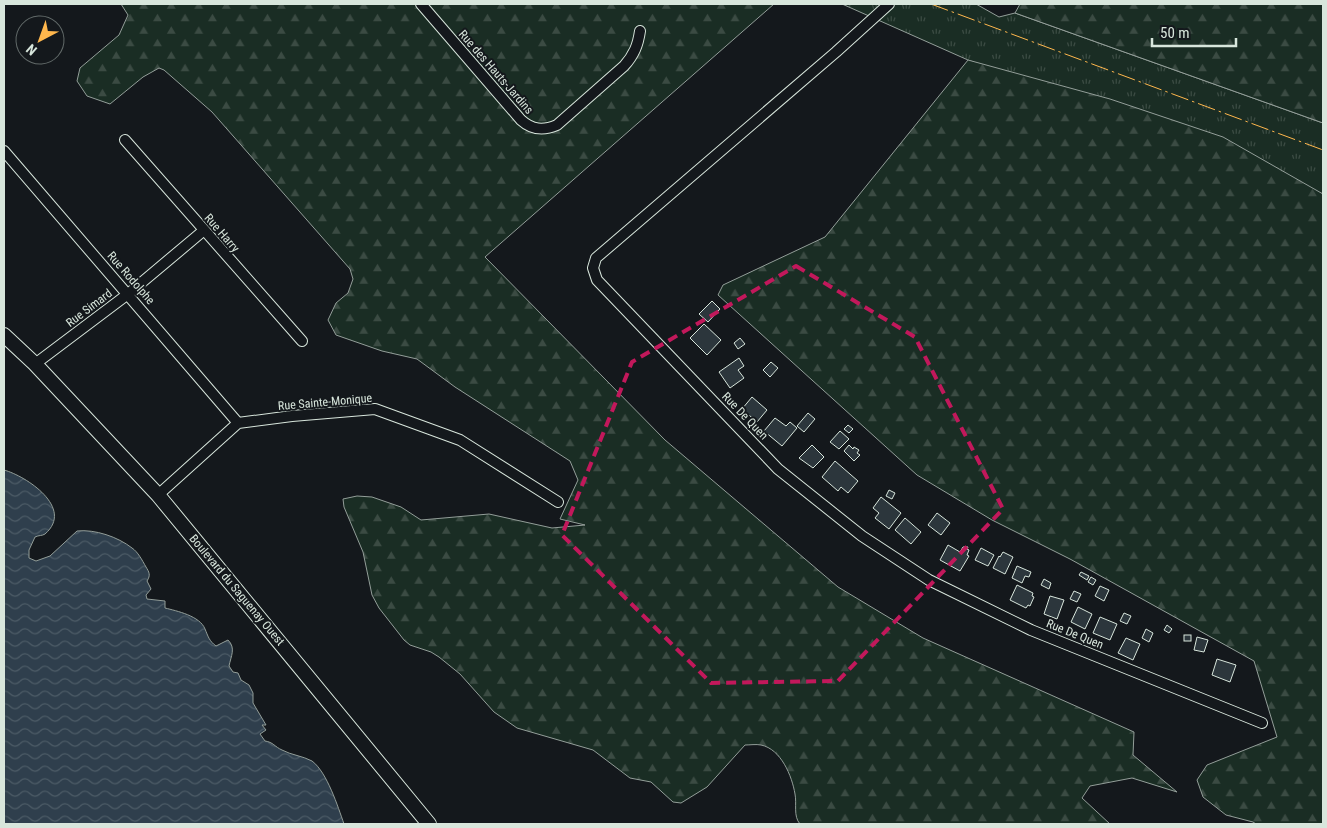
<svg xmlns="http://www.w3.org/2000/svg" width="1327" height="828" font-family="'Roboto Condensed',sans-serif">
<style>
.grass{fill:url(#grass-tufts);stroke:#939e99}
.forest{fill:url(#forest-firs);stroke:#939e99}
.water{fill:url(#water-waves);stroke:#939e99}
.building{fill:#2c363c;stroke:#d8e6dc}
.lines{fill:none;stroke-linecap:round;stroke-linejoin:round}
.minor-casing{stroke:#d8e6dc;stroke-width:12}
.secondary-casing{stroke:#d8e6dc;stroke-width:16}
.minor{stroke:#14181c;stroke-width:10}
.secondary{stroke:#14181c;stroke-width:14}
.power{stroke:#ffb74d;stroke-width:1;stroke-dasharray:18 4 2.5 4;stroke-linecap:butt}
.marked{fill:none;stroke:#c2185b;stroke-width:4;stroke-dasharray:10 6;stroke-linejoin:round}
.labels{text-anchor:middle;stroke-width:4;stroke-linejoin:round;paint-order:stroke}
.street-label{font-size:12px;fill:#d8e6dc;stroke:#14181c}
</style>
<defs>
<pattern id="grass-tufts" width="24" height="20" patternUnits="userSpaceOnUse" patternTransform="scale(1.25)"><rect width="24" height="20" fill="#1a2d24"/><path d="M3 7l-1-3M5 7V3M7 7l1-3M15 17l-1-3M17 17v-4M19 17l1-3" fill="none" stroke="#3b4b43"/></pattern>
<pattern id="forest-firs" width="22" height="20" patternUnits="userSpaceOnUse" patternTransform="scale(1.25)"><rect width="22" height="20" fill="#1a2d24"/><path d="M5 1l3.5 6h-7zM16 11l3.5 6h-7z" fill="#3b4b43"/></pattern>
<pattern id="water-waves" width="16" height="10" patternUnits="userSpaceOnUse" patternTransform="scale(1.25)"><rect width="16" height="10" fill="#2f3f4d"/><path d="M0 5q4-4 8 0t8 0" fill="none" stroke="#4c5b66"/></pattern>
</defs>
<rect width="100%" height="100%" fill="#14181c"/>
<!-- grass -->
<path class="grass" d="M842 4H976L999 17 1015 13 1323 123V194L968 60Z"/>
<!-- forest -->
<g class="forest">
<path d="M121 4H774L485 257 665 440 838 587 923 638 1134 732 1133 755 1177 792 1132 778 1090 786 1082 798 1110 824H800C793 816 797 804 795 794 792 776 781 749 761 745 756 744 750 745 745 745L707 787 681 803 673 802 651 782 630 778 593 750 517 728 494 712 460 674 439 657 431 652 410 645 404 640 379 608 372 595 363 552 344 507 343 499 357 496 372 497 401 507 421 520 489 514 552 528 585 525 560 519 578 480 570 461 455 387 417 359 382 351 336 335 328 320 336 303 348 293 353 279 350 269 212 112 164 70 159 68 143 77 110 104 87 96 77 81 80 68 119 35 128 15Z"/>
<path d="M1020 4H1323V123L1015 13Z"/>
<path d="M968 60 1110 99 1223 137 1323 194V824H1256L1253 822 1226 815 1203 797 1197 780 1207 765 1277 737 1254 661 1070 559 992 520 917 475 718 295 723 285 825 237Z"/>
</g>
<!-- water -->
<path class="water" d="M4 470C26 476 75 508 45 534 42 536 39 535 35 537L29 550V558L36 561 50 556 77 531C95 529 118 537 132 548 138 552 142 560 146 567 149 572 151 575 147 581L151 589 146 595 147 599 165 601V608C177 611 200 616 205 629 208 636 209 641 216 646L228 640C236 648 231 656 229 666L233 672 238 673 241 680 249 685 253 693V703L266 725H262L266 730 260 734 265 741C273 742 275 747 282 750 291 755 303 756 312 761 327 772 338 807 344 824H4Z"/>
<!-- building -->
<g class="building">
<path d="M712 301 720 309 708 322 699 314Z"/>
<path d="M704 324 721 340 707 355 690 338Z"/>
<path d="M740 338 745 344 738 349 734 343Z"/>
<path d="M739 358 744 366 738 370 744 378 730 388 719 372Z"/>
<path d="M771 362 778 368 770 377 763 370Z"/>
<path d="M752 397 767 410 757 422 742 409Z"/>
<path d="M808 413 815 419 804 432 797 426Z"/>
<path d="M775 418 786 426 790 422 797 428 782 446 764 431Z"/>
<path d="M848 425 853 429 849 433 844 429Z"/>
<path d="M840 431 849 439 839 449 830 442Z"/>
<path d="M812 445 824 457 813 468 799 458Z"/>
<path d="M849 445 853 449 854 447 859 450 857 453 860 455 854 461 844 451Z"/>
<path d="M835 461 858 481 848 493 841 487 838 491 822 477Z"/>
<path d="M889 490 895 493 892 499 886 496Z"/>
<path d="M881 497 901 513 889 529 875 518 879 513 873 508Z"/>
<path d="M937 513 950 523 941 535 928 525Z"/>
<path d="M905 518 921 532 911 544 895 530Z"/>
<path d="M948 545 960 552 963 547H968L967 549 969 550 967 555 969 556 960 571 940 560Z"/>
<path d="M981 548 994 555 988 566 975 560Z"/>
<path d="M1003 552 1013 557 1005 574 993 568 999 556 1000 557Z"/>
<path d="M1017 566 1031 572 1029 577 1025 576 1022 583 1012 578Z"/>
<path d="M1081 572 1089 576 1087 580 1079 575Z"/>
<path d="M1091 577 1096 580 1093 585 1088 582Z"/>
<path d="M1044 579 1051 583 1049 589 1041 585Z"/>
<path d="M1017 585 1033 593 1032 596 1034 597 1030 606 1028 605 1026 608 1010 600Z"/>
<path d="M1100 586 1109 590 1104 601 1095 596Z"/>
<path d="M1074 591 1081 594 1077 602 1070 599Z"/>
<path d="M1050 596 1064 600 1057 619 1044 614Z"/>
<path d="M1078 607 1092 614 1085 629 1071 622Z"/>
<path d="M1124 613 1131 616 1127 624 1120 621Z"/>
<path d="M1100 617 1117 624 1110 640 1093 633Z"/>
<path d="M1167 625 1172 629 1169 633 1164 630Z"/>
<path d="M1146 629 1153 633 1149 642 1142 638Z"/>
<rect x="1184" y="635" width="7" height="6"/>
<path d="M1197 637 1208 640 1204 652 1194 650Z"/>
<path d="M1126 638 1140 644 1133 660 1118 653Z"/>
<path d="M1217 659 1236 665 1230 682 1212 675Z"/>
</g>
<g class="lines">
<!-- minor casing -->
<g class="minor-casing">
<g id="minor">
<path d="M421 4 521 120C532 130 543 131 557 125L624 66C634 55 638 45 640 31"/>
<path d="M889 4 836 52 596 258 593 268 597 280 778 469 862 536 929 580 1031 630 1262 723"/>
<path d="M125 140 302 341"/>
<path d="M4 151 238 423"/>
<path d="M35 364 128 294 203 231"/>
<path d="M158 495 238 423 292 416 375 409 460 440 558 502"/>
</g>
</g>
<!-- secondary casing -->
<g class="secondary-casing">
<path id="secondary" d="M4 335 35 364 158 495 429 824"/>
</g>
<!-- minor -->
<use href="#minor" class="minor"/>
<!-- secondary -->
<use href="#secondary" class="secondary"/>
<!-- power -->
<path class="power" d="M931 4 1323 150"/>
</g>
<!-- marked area -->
<path class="marked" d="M796 266 915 337 1003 509 838 681 711 683 562 535 632 362Z"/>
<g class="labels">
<!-- street labels -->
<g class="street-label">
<text transform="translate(496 72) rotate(49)" y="4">Rue des Hauts-Jardins</text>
<text transform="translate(222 233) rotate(49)" y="4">Rue Harry</text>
<text transform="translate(131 278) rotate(49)" y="4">Rue Rodolphe</text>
<text transform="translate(89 308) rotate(-37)" y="4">Rue Simard</text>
<text transform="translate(325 402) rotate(-5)" y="4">Rue Sainte-Monique</text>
<text transform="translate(745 416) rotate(46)" y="4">Rue De Quen</text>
<text transform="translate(237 590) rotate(50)" y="4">Boulevard du Saguenay Ouest</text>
<text transform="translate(1075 634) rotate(22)" y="4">Rue De Quen</text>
</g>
</g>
<!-- border -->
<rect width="1327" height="828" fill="none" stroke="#d8e6dc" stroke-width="10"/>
<!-- north arrow -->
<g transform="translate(40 40) rotate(221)"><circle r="24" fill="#14181c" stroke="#626a69"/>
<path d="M0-4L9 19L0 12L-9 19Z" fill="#ffb74d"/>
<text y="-8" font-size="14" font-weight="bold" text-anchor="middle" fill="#d8e6dc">N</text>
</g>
<!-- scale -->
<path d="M1152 38v8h84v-8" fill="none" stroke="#d8e6dc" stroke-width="2.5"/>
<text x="1160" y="38" font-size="15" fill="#d8e6dc" stroke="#14181c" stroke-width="4" paint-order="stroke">50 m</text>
</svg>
